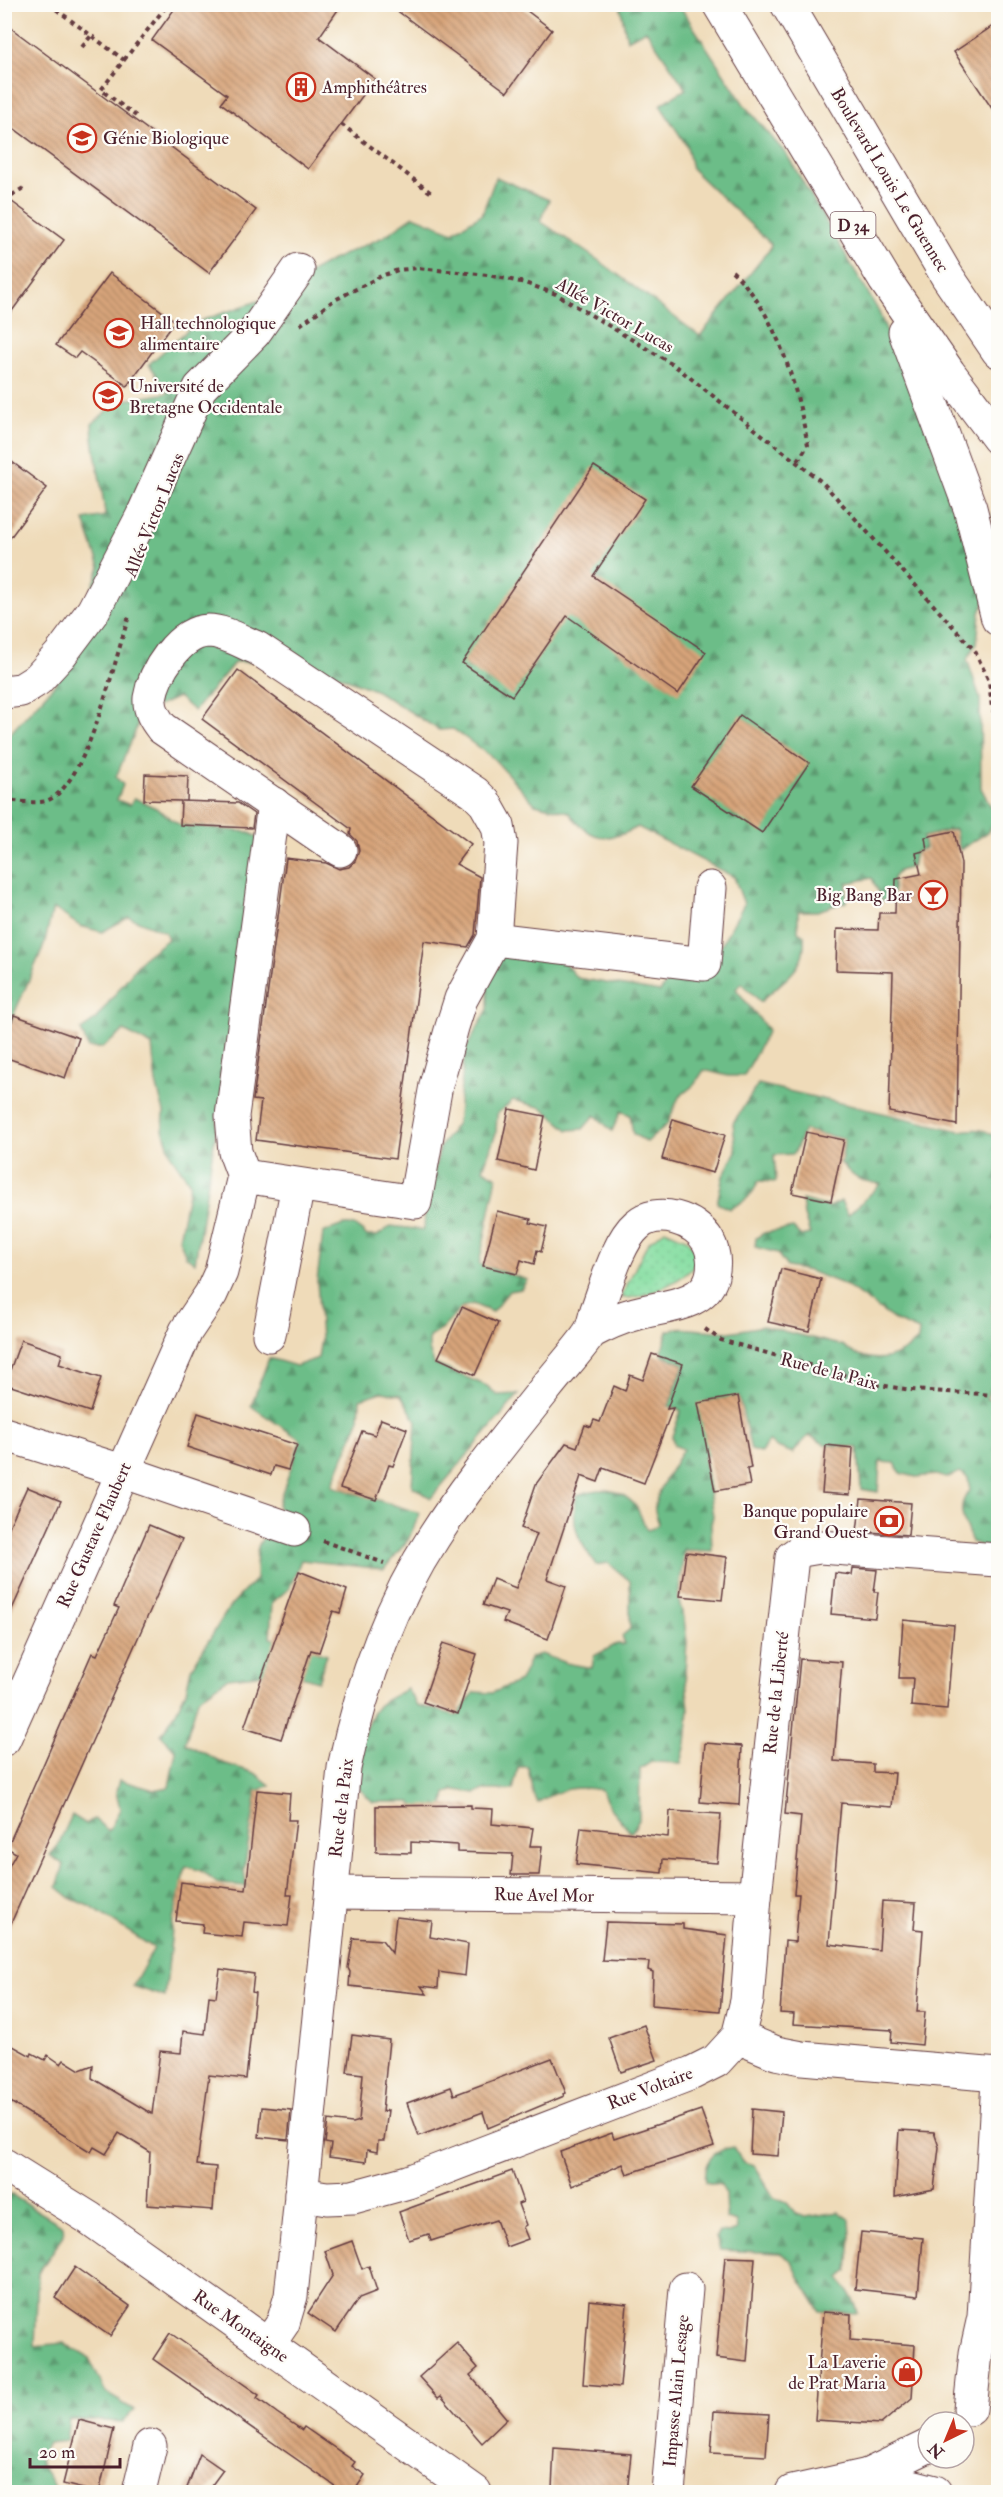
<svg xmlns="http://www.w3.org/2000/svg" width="1003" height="2497" font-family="'IM FELL Double Pica',serif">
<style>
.grass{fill:url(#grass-dots);stroke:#687e66;stroke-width:1.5}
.forest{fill:url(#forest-firs);stroke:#5b6e5a;stroke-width:1.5}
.building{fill:url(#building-back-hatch)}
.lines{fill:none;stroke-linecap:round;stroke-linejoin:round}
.minor-casing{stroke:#633b40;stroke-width:35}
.major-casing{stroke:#633b40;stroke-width:35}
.path{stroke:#633b40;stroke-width:4;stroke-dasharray:4.5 4.5;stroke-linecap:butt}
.minor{stroke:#fff;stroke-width:33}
.major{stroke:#fff;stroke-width:33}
.labels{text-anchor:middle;stroke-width:4.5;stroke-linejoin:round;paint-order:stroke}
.shield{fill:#fdfcf7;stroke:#806168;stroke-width:1.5}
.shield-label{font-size:16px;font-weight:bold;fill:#4a1f2b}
.poi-label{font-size:18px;fill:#4a1f2b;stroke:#fdfcf7;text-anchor:start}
.street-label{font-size:18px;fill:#4a1f2b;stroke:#fdfcf7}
</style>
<defs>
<pattern id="grass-dots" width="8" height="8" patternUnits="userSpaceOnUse" patternTransform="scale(1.5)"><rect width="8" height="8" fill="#86dea2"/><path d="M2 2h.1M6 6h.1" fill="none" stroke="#75be8c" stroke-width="1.8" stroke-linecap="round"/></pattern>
<pattern id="forest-firs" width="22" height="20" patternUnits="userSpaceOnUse" patternTransform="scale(1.5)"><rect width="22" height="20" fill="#6cbd88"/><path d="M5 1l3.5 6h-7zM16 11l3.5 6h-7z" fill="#5b996f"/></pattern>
<pattern id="building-back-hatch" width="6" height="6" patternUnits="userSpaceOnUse" patternTransform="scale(1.5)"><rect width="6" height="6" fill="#d7a47a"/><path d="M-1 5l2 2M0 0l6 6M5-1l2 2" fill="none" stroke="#b08564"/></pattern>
</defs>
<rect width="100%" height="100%" fill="#fdfcf7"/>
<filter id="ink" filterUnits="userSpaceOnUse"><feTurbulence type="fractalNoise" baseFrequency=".0167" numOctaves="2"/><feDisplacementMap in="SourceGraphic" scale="12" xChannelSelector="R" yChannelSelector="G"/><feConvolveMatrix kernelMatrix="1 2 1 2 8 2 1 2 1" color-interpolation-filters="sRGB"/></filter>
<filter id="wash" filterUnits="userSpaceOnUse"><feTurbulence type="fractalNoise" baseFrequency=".008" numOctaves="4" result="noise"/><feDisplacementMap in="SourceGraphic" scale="24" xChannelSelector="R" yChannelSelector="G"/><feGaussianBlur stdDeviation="1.35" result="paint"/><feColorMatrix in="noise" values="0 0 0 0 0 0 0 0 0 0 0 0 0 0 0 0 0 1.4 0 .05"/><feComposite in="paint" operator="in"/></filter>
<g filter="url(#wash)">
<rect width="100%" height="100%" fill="#efdbb9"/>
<!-- grass -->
<path class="grass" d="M665 1230 688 1240C692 1247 697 1254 695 1262 692 1278 635 1303 621 1297L645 1248 650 1241Z"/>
<!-- forest -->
<g class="forest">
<path d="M620 5H679L745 106 787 155 878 310 946 472 975 556 998 549 993 514H998V568L980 613 977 643 967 659 980 698 981 788 997 818 988 832 960 850 955 829 923 837 925 848 915 852 912 867 899 871 893 878V897L882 901 872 878 847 883 846 902 817 911H798V931L804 935C807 972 783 978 761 1002L741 983 736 989 768 1030 744 1076H728L704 1070 694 1085 679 1097 667 1124 647 1142 633 1134 630 1115 621 1111 612 1131 595 1115 583 1129 568 1130 543 1108 513 1100 497 1114 496 1133 483 1169 497 1177 479 1264 527 1280 521 1289 509 1291 492 1312 473 1304 462 1307 442 1329 429 1337V1349L434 1364 487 1386 497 1395 519 1394 431 1498 412 1486 416 1421 401 1395 382 1392 360 1399 359 1420 332 1486 420 1513 408 1540 384 1569 301 1560 289 1589 272 1602 270 1638 327 1654 318 1681 279 1669 256 1675 228 1678 198 1699 185 1743 223 1763 255 1773 270 1785 257 1791 244 1870 246 1886 218 1884 201 1871 186 1866 173 1920 165 1997 133 1986 154 1948 91 1907 72 1899 57 1887 64 1865 50 1855 57 1847 72 1815 86 1824 94 1819 109 1831 120 1809 116 1792 119 1780 154 1790 169 1787 176 1751 161 1735 176 1712 186 1691 191 1669 230 1606 256 1579C257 1548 253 1542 280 1523L278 1504 301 1440 251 1406 269 1358 296 1366 318 1358 321 1338 317 1281 323 1233C343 1225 351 1218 367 1236H377L391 1226 424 1230 425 1211 440 1147 457 1123 465 1050 488 1009V979L497 952 561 959 577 978 660 992 672 973 718 951 744 904 734 877 638 827C607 844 589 840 569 812L535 804 493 758 453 729 439 730 377 691 310 664 278 641 250 662H235L194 711 178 697 159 706 138 702 137 727 116 777 123 785 117 800 130 805 134 798 156 808 180 825 248 832 262 839 195 1263 186 1256 179 1239 190 1183 172 1157 163 1130 164 1112 156 1083 152 1046 124 1031 102 1048H88L81 1030 95 1020 143 958 168 939 165 932 129 917 102 932 80 926 53 908 44 945 5 1035V739L55 684 100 567 84 520 105 516C103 485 93 455 92 424L118 401 169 393 149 364 197 322 261 300 334 259 383 237 414 216 453 232 482 214 496 177 549 200 540 221 601 262 700 336 770 249 771 244 692 169 687 146 660 105 686 89 646 30 627 40Z"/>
<path d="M758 1084 960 1131C976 1128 987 1128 998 1140V1270L991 1308 998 1362V1388H991L986 1399 998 1400V1553L972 1542C965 1524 954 1506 970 1491L968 1478 960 1472 946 1478 936 1475 916 1477 900 1473 895 1463 880 1462 878 1492 861 1489 858 1448 824 1444 809 1435 793 1453 775 1446 768 1441 761 1453 751 1450 739 1396 706 1401 712 1451 704 1457 713 1516 711 1524 712 1551 684 1550 678 1598 684 1619 687 1642 685 1671 689 1709 686 1744 681 1763 651 1762 640 1769 639 1820 631 1833 610 1808 601 1790C576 1785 559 1789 537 1803L533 1794 528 1767H518L513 1790H484L475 1793 456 1790 446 1793 443 1809 420 1812 411 1802H373L352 1782C356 1761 363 1722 378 1706 385 1699 398 1694 407 1689L417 1705 458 1716 474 1692 492 1693 520 1681 531 1657 541 1654 566 1663 592 1668 594 1656 617 1644H625L622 1636 630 1629V1581L608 1563 596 1565C579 1541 569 1525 577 1495 599 1487 622 1487 637 1508 641 1515 643 1523 647 1530 668 1525 652 1517 655 1505 660 1485 673 1467 683 1449L674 1445 672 1436 681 1411 669 1406 684 1364 663 1356 662 1350 668 1331 678 1328 729 1332 763 1326 844 1346C850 1353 856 1354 865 1357 886 1363 903 1354 918 1340L919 1331 896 1321 845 1285 809 1271 787 1267 777 1253 755 1247 756 1238 764 1233 793 1228 801 1236 810 1234 804 1215 802 1200 830 1207 841 1201 848 1215 881 1184C860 1180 857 1182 841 1163L845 1139 804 1130 794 1154 774 1155 776 1182 758 1181C753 1197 743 1202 729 1209L717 1203 723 1176 736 1151 733 1123Z"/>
<path d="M733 2147 743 2162 754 2165 774 2198 787 2203 796 2214 806 2217 838 2212 850 2220 851 2237 848 2271 840 2278C846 2290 856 2300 858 2313L820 2311 799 2277 792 2261 780 2253 720 2250 716 2237 719 2232 729 2233 737 2230 736 2222 726 2219 725 2193 721 2185 705 2182C702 2162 714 2150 733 2147Z"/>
<path d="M10 2194 63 2226 64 2235 38 2273 35 2346 64 2343 89 2358 106 2393 134 2410 123 2422 69 2419 66 2441 48 2443 39 2460 57 2492H5L4 2197Z"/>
</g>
<g id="blocks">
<!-- building -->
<g class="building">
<path d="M178 4H342L319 37 375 79 308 169 221 103 227 95 152 40Z"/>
<path d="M388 4H518L552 30 507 92Z"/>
<path d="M999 22V119L954 52Z"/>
<path d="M4 23 256 210 209 273 4 121Z"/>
<path d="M4 196 64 240 4 322Z"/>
<path d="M110 273 175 321 127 386 80 352 75 358 56 345Z"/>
<path d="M4 456 47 488 4 546Z"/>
<path d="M594 466 645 499 593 576 706 652 678 694 567 616 512 696 462 663Z"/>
<path d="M238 670 471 844 456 864 480 877 475 935 468 947 424 941 395 1159 256 1140 261 1101 253 1100 286 858 326 863 339 869 349 867 355 861 359 851 357 841 350 834 351 829 202 719Z"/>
<path d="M740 715 809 763 762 833 691 786Z"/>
<path d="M145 774 188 776 187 801H182L238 803 254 814 252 828 180 825 181 801 144 800Z"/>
<path d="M954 831 961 864 957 1125 889 1112 893 972 836 970 837 929 878 930 879 913H895L896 879 921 874 916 853 927 850 925 837Z"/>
<path d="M14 1015 79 1038 65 1078 4 1057V1043Z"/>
<path d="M509 1109 545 1116 534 1170 498 1161Z"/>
<path d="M673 1119 725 1135 713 1173 662 1159Z"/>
<path d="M806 1132 844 1140 831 1201 792 1193Z"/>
<path d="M497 1211 531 1219 530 1223 547 1227 541 1252 537 1250 534 1264 521 1260 517 1274 483 1266Z"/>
<path d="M781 1269 821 1279 809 1331 768 1322Z"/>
<path d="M462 1307 498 1323 475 1375 438 1358Z"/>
<path d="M21 1340 62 1354 59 1364 101 1378 90 1412 5 1384Z"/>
<path d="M652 1354 683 1364 667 1409 673 1408 644 1483 603 1468 598 1482 581 1476 547 1579 566 1586 548 1639 503 1622 507 1613 483 1605 493 1579 516 1588 537 1534 521 1528 536 1484 566 1443 577 1447 585 1425 591 1427 594 1420 600 1422 614 1386 625 1391 630 1375 643 1380Z"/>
<path d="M738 1396 751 1468 747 1469 750 1485 715 1491 698 1403Z"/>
<path d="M198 1413 297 1445 288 1470 274 1466 271 1475 187 1447Z"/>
<path d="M381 1419 407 1429 393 1466 389 1465 376 1500 340 1488 362 1431 375 1435Z"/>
<path d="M826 1445 853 1448 850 1495 822 1493Z"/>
<path d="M27 1487 61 1501 4 1627V1538Z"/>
<path d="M861 1499 911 1503 908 1535 857 1531Z"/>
<path d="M149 1525 182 1539 4 1939V1875L16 1853 7 1848 92 1653 97 1655 119 1608 114 1606Z"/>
<path d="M686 1552 727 1557 722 1600 680 1596Z"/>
<path d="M853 1568 877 1570 874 1592H878L875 1618 831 1614 835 1573 852 1575Z"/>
<path d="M299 1571 347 1590 340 1613 333 1611 319 1652 311 1650 281 1739 244 1728Z"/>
<path d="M903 1620 954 1625 947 1709 911 1706 913 1678H899Z"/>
<path d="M443 1643 477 1654 458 1714 423 1702Z"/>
<path d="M800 1659 842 1662 834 1761 873 1764V1772L895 1773 892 1807 841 1803 829 1944 879 1950 882 1901 916 1903 914 1929 923 1930 917 2012H925L922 2045 891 2042 892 2030 793 2024 794 2014 780 2013 785 1941 795 1942 799 1894H794L801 1816 785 1814Z"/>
<path d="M705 1743 742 1746 739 1805 700 1802Z"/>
<path d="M257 1790 290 1793 288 1820H296L287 1895H292L288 1926 244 1922 242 1937 202 1933 203 1924 176 1921 181 1882 246 1890Z"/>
<path d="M471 1805V1808L493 1809 492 1824 533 1828 530 1846H542L539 1875H511L513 1854 457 1852V1845L411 1842V1853L376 1852V1806Z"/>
<path d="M670 1811 721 1814 717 1863 663 1859 662 1873 576 1864 581 1827 668 1837Z"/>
<path d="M396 1917 432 1921 430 1937 468 1944 465 1976 439 1972 438 1988 421 1986 427 1994 349 1986 350 1972 348 1968 353 1938 382 1940 392 1953Z"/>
<path d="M606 1922 683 1924V1929L727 1935 720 2011 652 2005 653 1972 648 1970 649 1962 602 1960Z"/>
<path d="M220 1969 254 1974 252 1992 255 1993 246 2079 209 2075 197 2165 216 2167 213 2210 147 2205 150 2152 119 2133 106 2154 94 2147 91 2152 4 2098V2041L31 2056 32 2053 45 2060 48 2055 61 2064 64 2060 80 2070 93 2065 92 2078 152 2114 160 2051 181 2053 183 2031 205 2034 209 1996 216 1997Z"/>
<path d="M644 2025 657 2060 621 2072 609 2038Z"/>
<path d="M352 2035 389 2040 382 2112 388 2110 384 2141H378L377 2152 367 2150 366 2162 329 2157 331 2144 325 2143 328 2120 352 2123 359 2121 363 2074 347 2072Z"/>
<path d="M552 2058 566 2093 563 2094 564 2096 488 2128 483 2112 419 2136 407 2103 451 2087 454 2095Z"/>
<path d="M262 2107 291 2110 288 2140 259 2137Z"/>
<path d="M752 2109 782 2112 778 2156 750 2154Z"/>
<path d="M701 2110 714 2146 627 2174 623 2164 572 2186 560 2152 612 2133 614 2139Z"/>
<path d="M899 2130 934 2132 939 2147 934 2189 895 2197Z"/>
<path d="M512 2171 523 2202 518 2204 526 2225 523 2227 528 2239 506 2247 496 2220 431 2241 429 2234 409 2240 399 2212Z"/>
<path d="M861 2232 923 2238 918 2296 855 2289Z"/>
<path d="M352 2241 362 2269 369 2266 377 2291 359 2298 336 2332 308 2313 333 2275 325 2251Z"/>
<path d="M725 2257 755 2258 747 2362 716 2358Z"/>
<path d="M75 2267 130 2306 110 2336 55 2298Z"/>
<path d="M589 2300 627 2304 620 2387 583 2384Z"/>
<path d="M823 2312 851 2314 850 2340 915 2345 912 2398 881 2424 815 2420Z"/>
<path d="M170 2333 259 2395 257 2398 277 2413 302 2430 304 2427 355 2462 352 2466 365 2475 353 2493H345L153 2359Z"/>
<path d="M457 2343 478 2368 470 2375 507 2419 482 2443 441 2396 438 2398 419 2377Z"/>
<path d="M714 2411 769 2414 766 2456 711 2453Z"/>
<path d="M79 2420 114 2429 99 2493 63 2484Z"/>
<path d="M554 2448 631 2454 627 2493 552 2488Z"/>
<path d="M200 2454 223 2470 206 2493H185Z"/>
</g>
</g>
</g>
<g filter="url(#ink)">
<use href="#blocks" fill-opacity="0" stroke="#633b40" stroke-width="1.5"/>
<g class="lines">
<!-- minor casing -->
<g class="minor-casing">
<g id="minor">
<path d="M4 692 21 690 37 680 60 655 93 611 142 517 200 388 254 333 298 270"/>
<path d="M494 939 704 964 710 888"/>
<path d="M244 1176 235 1152 232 1116 274 804"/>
<path d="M269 1335 298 1185"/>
<path d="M4 1434 122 1471 294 1530"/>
<path d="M4 1739 186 1331 211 1294 221 1272 244 1176 415 1202 436 1085 452 1027 461 999 494 939 501 843 498 826 485 803 475 793 257 648C242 642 224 631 208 631 179 632 154 673 150 698 149 710 155 719 162 728L340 850"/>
<path d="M332 1893 755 1897"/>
<path d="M738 2037 747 2001 755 1897 792 1557 802 1550 820 1547 998 1560"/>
<path d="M4 2165 89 2218 475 2492"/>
<path d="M301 2194 327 2198 353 2197 408 2182 692 2073 716 2061 738 2037 776 2053 802 2058 998 2075"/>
<path d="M268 2345 283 2323 291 2296 344 1768C361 1688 389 1606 434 1537 467 1485 507 1437 545 1389 559 1371 575 1354 588 1336 593 1329 594 1319 597 1310 606 1286 618 1241 637 1225 657 1207 696 1219 708 1241 714 1252 715 1263 712 1276 704 1307 660 1306 635 1314 619 1318 604 1325 589 1333"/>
<path d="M970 2409 976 2353 984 2317 998 2081"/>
<path d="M868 2475 928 2446"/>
<path d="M139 2492 150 2446"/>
<path d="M668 2492 686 2289"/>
<path d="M792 2492 868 2475 935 2492"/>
</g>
</g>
<!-- major casing -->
<g class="major-casing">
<g id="major">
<path d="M719 4 885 280 949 373 998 438"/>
<path d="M787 4 947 276 998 351"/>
<path d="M905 332 970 508 998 619"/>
</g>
</g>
<!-- path -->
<g class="path">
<path d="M49 4 124 60 101 90 136 116"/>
<path d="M82 47 91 36"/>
<path d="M124 60 168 4"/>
<path d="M341 124 434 195"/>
<path d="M4 200 25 187"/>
<path d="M732 271C778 314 796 385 808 445L797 462"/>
<path d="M300 325 333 301 381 276 398 270 418 268 488 275 525 283 556 294 674 365 823 483 975 651 989 681 992 708 998 721"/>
<path d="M4 800C17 801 34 804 46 801 88 787 115 657 129 616"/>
<path d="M705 1329 721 1340 879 1385 911 1390 998 1395"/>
<path d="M323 1541 384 1563"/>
</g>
<!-- minor -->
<use href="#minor" class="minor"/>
<!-- major -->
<use href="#major" class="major"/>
</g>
</g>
<!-- icons -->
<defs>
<g id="building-ring" transform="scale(1.5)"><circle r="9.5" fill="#fdfcf7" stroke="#c8321e" stroke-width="1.5"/><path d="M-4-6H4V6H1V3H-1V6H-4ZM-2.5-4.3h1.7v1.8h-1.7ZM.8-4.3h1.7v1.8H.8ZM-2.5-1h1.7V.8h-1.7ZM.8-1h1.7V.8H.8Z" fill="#c8321e"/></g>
<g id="university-ring" transform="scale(1.5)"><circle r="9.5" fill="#fdfcf7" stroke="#c8321e" stroke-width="1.5"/><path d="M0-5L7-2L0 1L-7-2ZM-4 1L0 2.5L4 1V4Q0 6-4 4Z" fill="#c8321e"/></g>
<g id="bar-ring" transform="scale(1.5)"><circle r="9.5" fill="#fdfcf7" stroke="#c8321e" stroke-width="1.5"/><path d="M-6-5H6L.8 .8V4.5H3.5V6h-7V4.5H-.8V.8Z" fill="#c8321e"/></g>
<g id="bank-ring" transform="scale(1.5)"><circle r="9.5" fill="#fdfcf7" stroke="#c8321e" stroke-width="1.5"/><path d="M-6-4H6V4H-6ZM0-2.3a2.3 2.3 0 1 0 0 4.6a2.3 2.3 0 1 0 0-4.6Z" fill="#c8321e"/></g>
<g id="shop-ring" transform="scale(1.5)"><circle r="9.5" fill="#fdfcf7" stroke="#c8321e" stroke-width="1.5"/><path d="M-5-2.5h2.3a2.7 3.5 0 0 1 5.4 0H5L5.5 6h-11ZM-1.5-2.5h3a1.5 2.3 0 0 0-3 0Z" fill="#c8321e"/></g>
</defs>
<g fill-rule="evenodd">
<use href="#building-ring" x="301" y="87"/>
<use href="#university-ring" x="82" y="138"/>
<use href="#university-ring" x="119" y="333"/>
<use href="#university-ring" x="108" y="396"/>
<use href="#bar-ring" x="933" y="895"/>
<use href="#bank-ring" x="889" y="1521"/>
<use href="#shop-ring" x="907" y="2372"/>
</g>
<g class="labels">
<!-- shield labels -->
<rect class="shield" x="830.5" y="212" width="45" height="26" rx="4.5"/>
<g class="shield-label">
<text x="853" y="231">D 34</text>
</g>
<!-- poi labels -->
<g class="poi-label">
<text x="322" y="93">Amphithéâtres</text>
<text x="103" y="144">Génie Biologique</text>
<text x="140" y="329">Hall technologique<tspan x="140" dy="21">alimentaire</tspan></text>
<text x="129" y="392">Université de<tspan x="129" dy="21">Bretagne Occidentale</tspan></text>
<text x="912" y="901" text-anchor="end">Big Bang Bar</text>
<text x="868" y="1517" text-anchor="end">Banque populaire<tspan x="868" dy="21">Grand Ouest</tspan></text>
<text x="886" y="2368" text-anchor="end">La Laverie<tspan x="886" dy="21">de Prat Maria</tspan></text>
</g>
<!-- street labels -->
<g class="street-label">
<text transform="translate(890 180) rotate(59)" y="6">Boulevard Louis Le Guennec</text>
<text transform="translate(615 315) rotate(30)" y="6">Allée Victor Lucas</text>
<text transform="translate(154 515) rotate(-68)" y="6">Allée Victor Lucas</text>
<text transform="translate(829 1371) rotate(15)" y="6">Rue de la Paix</text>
<text transform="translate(94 1535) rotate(-66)" y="6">Rue Gustave Flaubert</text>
<text transform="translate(776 1693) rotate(-84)" y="6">Rue de la Liberté</text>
<text transform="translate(341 1808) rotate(-83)" y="6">Rue de la Paix</text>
<text transform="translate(544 1895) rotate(1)" y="6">Rue Avel Mor</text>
<text transform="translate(650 2088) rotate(-21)" y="6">Rue Voltaire</text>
<text transform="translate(241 2326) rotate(35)" y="6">Rue Montaigne</text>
<text transform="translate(676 2391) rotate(-85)" y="6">Impasse Alain Lesage</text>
</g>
</g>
<!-- margin -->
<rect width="1003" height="2497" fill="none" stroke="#fdfcf7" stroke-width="24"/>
<!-- north arrow -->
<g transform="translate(946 2440) rotate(223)"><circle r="28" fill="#fdfcf7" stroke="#b5a4a5" stroke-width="1.5"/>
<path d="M0-4.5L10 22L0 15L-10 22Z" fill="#c8321e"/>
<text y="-9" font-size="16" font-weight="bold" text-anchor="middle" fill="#4a1f2b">N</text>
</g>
<!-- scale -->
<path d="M30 2458v9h90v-9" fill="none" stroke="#4a1f2b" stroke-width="3"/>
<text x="39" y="2458" font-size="18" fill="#4a1f2b" stroke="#fdfcf7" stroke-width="4.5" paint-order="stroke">20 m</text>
</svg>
